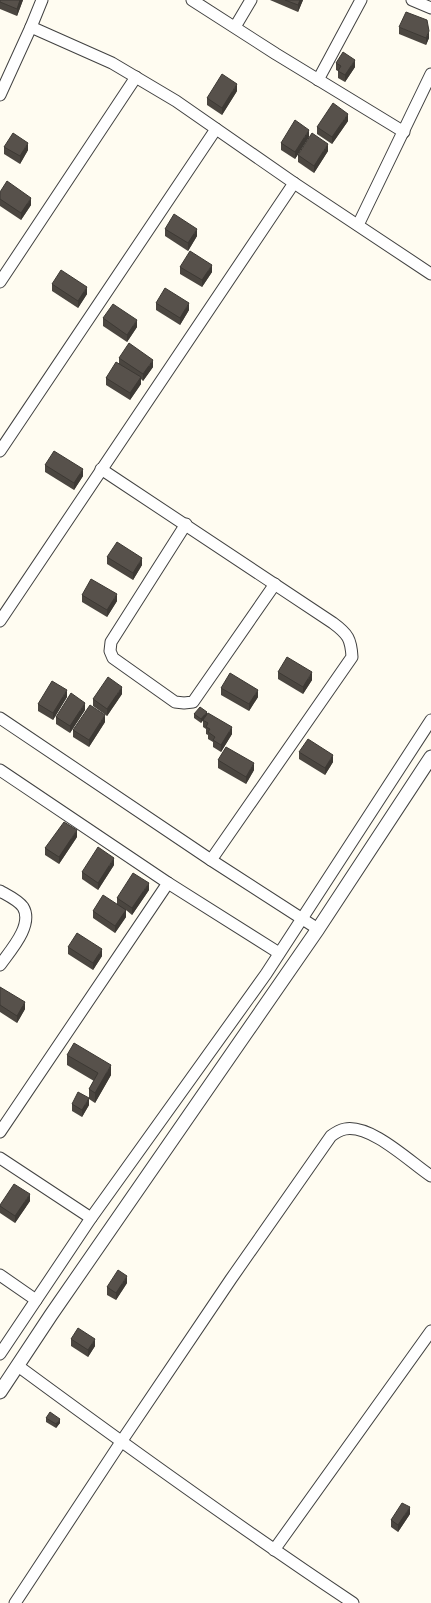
<svg xmlns="http://www.w3.org/2000/svg" width="431" height="1603" font-family="'Source Serif 4',serif">
<style>
.lines{fill:none;stroke-linecap:round;stroke-linejoin:round}
.minor-casing{stroke:#424242;stroke-width:13}
.tertiary-casing{stroke:#424242;stroke-width:15}
.minor{stroke:#fff;stroke-width:11}
.tertiary{stroke:#fff;stroke-width:13}
.wall{fill:#4b4640}
.shaded-wall{fill:#3d3934}
.building{fill:#57514b;stroke:#3d3934}
</style>
<rect width="100%" height="100%" fill="#fffcf1"/>
<g class="lines">
<!-- minor casing -->
<g class="minor-casing">
<g id="minor">
<path d="M192 0 276 54 404 132"/>
<path d="M412 0 431 8"/>
<path d="M31 27 112 63 176 101 294 183 431 274"/>
<path d="M235 27 251 0"/>
<path d="M318 80 361 0"/>
<path d="M0 95 31 27 42 0"/>
<path d="M358 225 431 74"/>
<path d="M0 282 136 77"/>
<path d="M0 451 216 129"/>
<path d="M101 469 333 623C348 634 351 639 352 657L211 860"/>
<path d="M186 524 111 642 110 651 113 658 175 702 184 703 193 702 275 584"/>
<path d="M0 621 294 183"/>
<path d="M0 718 211 860 318 929"/>
<path d="M0 770 168 883 279 953"/>
<path d="M0 891C7 895 18 900 23 907 34 925 10 951 0 965"/>
<path d="M0 1132 168 883"/>
<path d="M0 1158 91 1218"/>
<path d="M0 1275 36 1300"/>
<path d="M0 1354 91 1218 266 974 431 720"/>
<path d="M18 1366C128 1447 239 1527 353 1603"/>
<path d="M274 1550 431 1331"/>
<path d="M15 1603 121 1442 231 1279 331 1136C335 1133 340 1130 345 1129 371 1124 410 1162 431 1176"/>
</g>
</g>
<!-- tertiary casing -->
<g class="tertiary-casing">
<path id="tertiary" d="M0 1392 51 1315 318 929 431 757"/>
</g>
<!-- minor -->
<use href="#minor" class="minor"/>
<!-- tertiary -->
<use href="#tertiary" class="tertiary"/>
</g>
<!-- wall -->
<g class="wall">
<path d="M0 0H23L17 16 0 9Z"/>
<path d="M270 0H303L298 12Z"/>
<path d="M399 27 429 38 426 45 399 34Z"/>
<path d="M336 63 355 67 345 82 338 78V71L336 70Z"/>
<path d="M237 91 222 115 207 105V98Z"/>
<path d="M348 121 332 144 317 134V127Z"/>
<path d="M309 137 295 159 281 150V143Z"/>
<path d="M4 147 28 150 20 164 4 154Z"/>
<path d="M328 151 314 173 298 162V155Z"/>
<path d="M0 192 31 205 21 220 0 206Z"/>
<path d="M165 229 197 236 188 251 165 236Z"/>
<path d="M180 267 212 272 202 287 180 274Z"/>
<path d="M52 284 87 294 78 308 52 291Z"/>
<path d="M156 303 189 310 180 325 156 310Z"/>
<path d="M103 318 137 327 127 342 103 326Z"/>
<path d="M119 358 153 367 143 381 141 379V384L130 400 106 385V378L119 363Z"/>
<path d="M45 465 83 476 74 490 45 472Z"/>
<path d="M107 557 142 565 133 580 107 564Z"/>
<path d="M82 595 117 601 107 617 82 602Z"/>
<path d="M278 672 312 680 303 694 278 679Z"/>
<path d="M221 688 258 697 249 711 221 695Z"/>
<path d="M122 694 107 716 93 706V699Z"/>
<path d="M67 697 53 720 38 711V704Z"/>
<path d="M85 710 70 733 56 724V717Z"/>
<path d="M194 714 207 715 201 723 194 718Z"/>
<path d="M203 720 232 734 221 752 213 747V742L208 739V735L206 734V729L203 727Z"/>
<path d="M105 722 89 747 73 737V730Z"/>
<path d="M299 752 333 762 325 775 299 759Z"/>
<path d="M218 760 254 770 246 784 218 768Z"/>
<path d="M77 837 59 864 45 855V848Z"/>
<path d="M114 865 98 890 82 879V872Z"/>
<path d="M149 890 132 915 126 910V917L115 933 93 918V911L117 904V898Z"/>
<path d="M68 947 102 956 93 970 68 954Z"/>
<path d="M0 987 25 1009 17 1023 0 1012Z"/>
<path d="M67 1055 111 1075 95 1103 89 1099V1089L94 1081 67 1065Z"/>
<path d="M72 1104 89 1105 82 1117 72 1111Z"/>
<path d="M30 1201 15 1223 0 1213V1205Z"/>
<path d="M127 1283 116 1300 107 1295V1287Z"/>
<path d="M71 1339 95 1346 88 1357 71 1346Z"/>
<path d="M46 1418 60 1423 56 1428 46 1422Z"/>
<path d="M410 1514 398 1532 391 1527V1520Z"/>
</g>
<!-- shaded-wall -->
<g class="shaded-wall">
<path d="M20 0H23L17 16V9Z"/>
<path d="M300 0H303L298 12V5Z"/>
<path d="M429 31V38L426 45V38Z"/>
<path d="M355 60V67L345 82V75Z"/>
<path d="M237 84V91L222 115V108Z"/>
<path d="M348 114V121L332 144V137Z"/>
<path d="M309 130V137L295 159V152Z"/>
<path d="M28 143V150L20 164V156Z"/>
<path d="M328 144V151L314 173V166Z"/>
<path d="M31 198V205L21 220V213Z"/>
<path d="M197 229V236L188 251V243Z"/>
<path d="M212 265V272L202 287V280Z"/>
<path d="M87 287V294L78 308V301Z"/>
<path d="M189 303V310L180 325V318Z"/>
<path d="M137 320V327L127 342V335Z"/>
<path d="M153 360V367L143 381V374Z"/>
<path d="M141 377V384L130 400V393Z"/>
<path d="M83 469V476L74 490V483Z"/>
<path d="M142 558V565L133 580V573Z"/>
<path d="M117 594V601L107 617V610Z"/>
<path d="M312 672V680L303 694V687Z"/>
<path d="M122 687V694L107 716V709Z"/>
<path d="M67 690V697L53 720V713Z"/>
<path d="M258 690V697L249 711V704Z"/>
<path d="M85 703V710L70 733V726Z"/>
<path d="M207 712V715L201 723V719Z"/>
<path d="M105 715V722L89 747V740Z"/>
<path d="M232 727V734L221 752V745Z"/>
<path d="M333 755V762L325 775V768Z"/>
<path d="M254 763V770L246 784V777Z"/>
<path d="M77 830V837L59 864V857Z"/>
<path d="M114 858V865L98 890V883Z"/>
<path d="M149 883V890L132 915V908Z"/>
<path d="M126 910V917L115 933V926Z"/>
<path d="M102 949V956L93 970V963Z"/>
<path d="M25 1002V1009L17 1023V1016Z"/>
<path d="M111 1065V1075L95 1103V1093Z"/>
<path d="M89 1098V1105L82 1117V1110Z"/>
<path d="M30 1194V1201L15 1223V1216Z"/>
<path d="M127 1276V1283L116 1300V1293Z"/>
<path d="M95 1339V1346L88 1357V1350Z"/>
<path d="M60 1419V1423L56 1428V1424Z"/>
<path d="M410 1507V1514L398 1532V1525Z"/>
</g>
<!-- building -->
<g class="building">
<path d="M0 0H20L17 9 0 2Z"/>
<path d="M285 0H300L298 5Z"/>
<path d="M406 12 427 20 429 31 426 38 399 27Z"/>
<path d="M343 52 355 60 345 75 338 71 341 66 336 63Z"/>
<path d="M222 74 237 84 222 108 207 98Z"/>
<path d="M333 103 348 114 332 137 317 127Z"/>
<path d="M295 120 309 130 295 152 281 143Z"/>
<path d="M13 133 28 143 20 156 4 147Z"/>
<path d="M312 133 328 144 314 166 298 155Z"/>
<path d="M7 181 31 198 21 213 0 199V192Z"/>
<path d="M174 214 197 229 188 243 165 229Z"/>
<path d="M190 251 212 265 202 280 180 267Z"/>
<path d="M61 270 87 287 78 301 52 284Z"/>
<path d="M165 288 189 303 180 318 156 303Z"/>
<path d="M113 304 137 320 127 335 103 318Z"/>
<path d="M129 343 153 360 143 374 119 358Z"/>
<path d="M116 362 141 377 130 393 106 378Z"/>
<path d="M54 451 83 469 74 483 45 465Z"/>
<path d="M117 542 142 558 133 573 107 557Z"/>
<path d="M91 579 117 594 107 610 82 595Z"/>
<path d="M287 657 312 672 303 687 278 672Z"/>
<path d="M230 673 258 690 249 704 221 688Z"/>
<path d="M108 677 122 687 107 709 93 699Z"/>
<path d="M52 681 67 690 53 713 38 704Z"/>
<path d="M71 693 85 703 70 726 56 717Z"/>
<path d="M90 705 105 715 89 740 73 730Z"/>
<path d="M200 707 207 712 201 719 194 714Z"/>
<path d="M208 713 232 727 221 745 213 740 215 737 208 732 210 729 206 727 208 723 203 720Z"/>
<path d="M308 739 333 755 325 768 299 752Z"/>
<path d="M226 747 254 763 246 777 218 760Z"/>
<path d="M64 822 77 830 59 857 45 848Z"/>
<path d="M98 847 114 858 98 883 82 872Z"/>
<path d="M133 873 149 883 132 908 117 898Z"/>
<path d="M103 895 126 910 115 926 93 911Z"/>
<path d="M77 933 102 949 93 963 68 947Z"/>
<path d="M0 987 25 1002 17 1016 0 1005Z"/>
<path d="M74 1043 111 1065 95 1093 89 1089 98 1073 67 1055Z"/>
<path d="M78 1092 89 1098 82 1110 72 1104Z"/>
<path d="M14 1184 30 1194 15 1216 0 1206V1205Z"/>
<path d="M118 1270 127 1276 116 1293 107 1287Z"/>
<path d="M78 1328 95 1339 88 1350 71 1339Z"/>
<path d="M50 1412 60 1419 56 1424 46 1418Z"/>
<path d="M402 1503 410 1507 398 1525 391 1520Z"/>
</g>
</svg>
